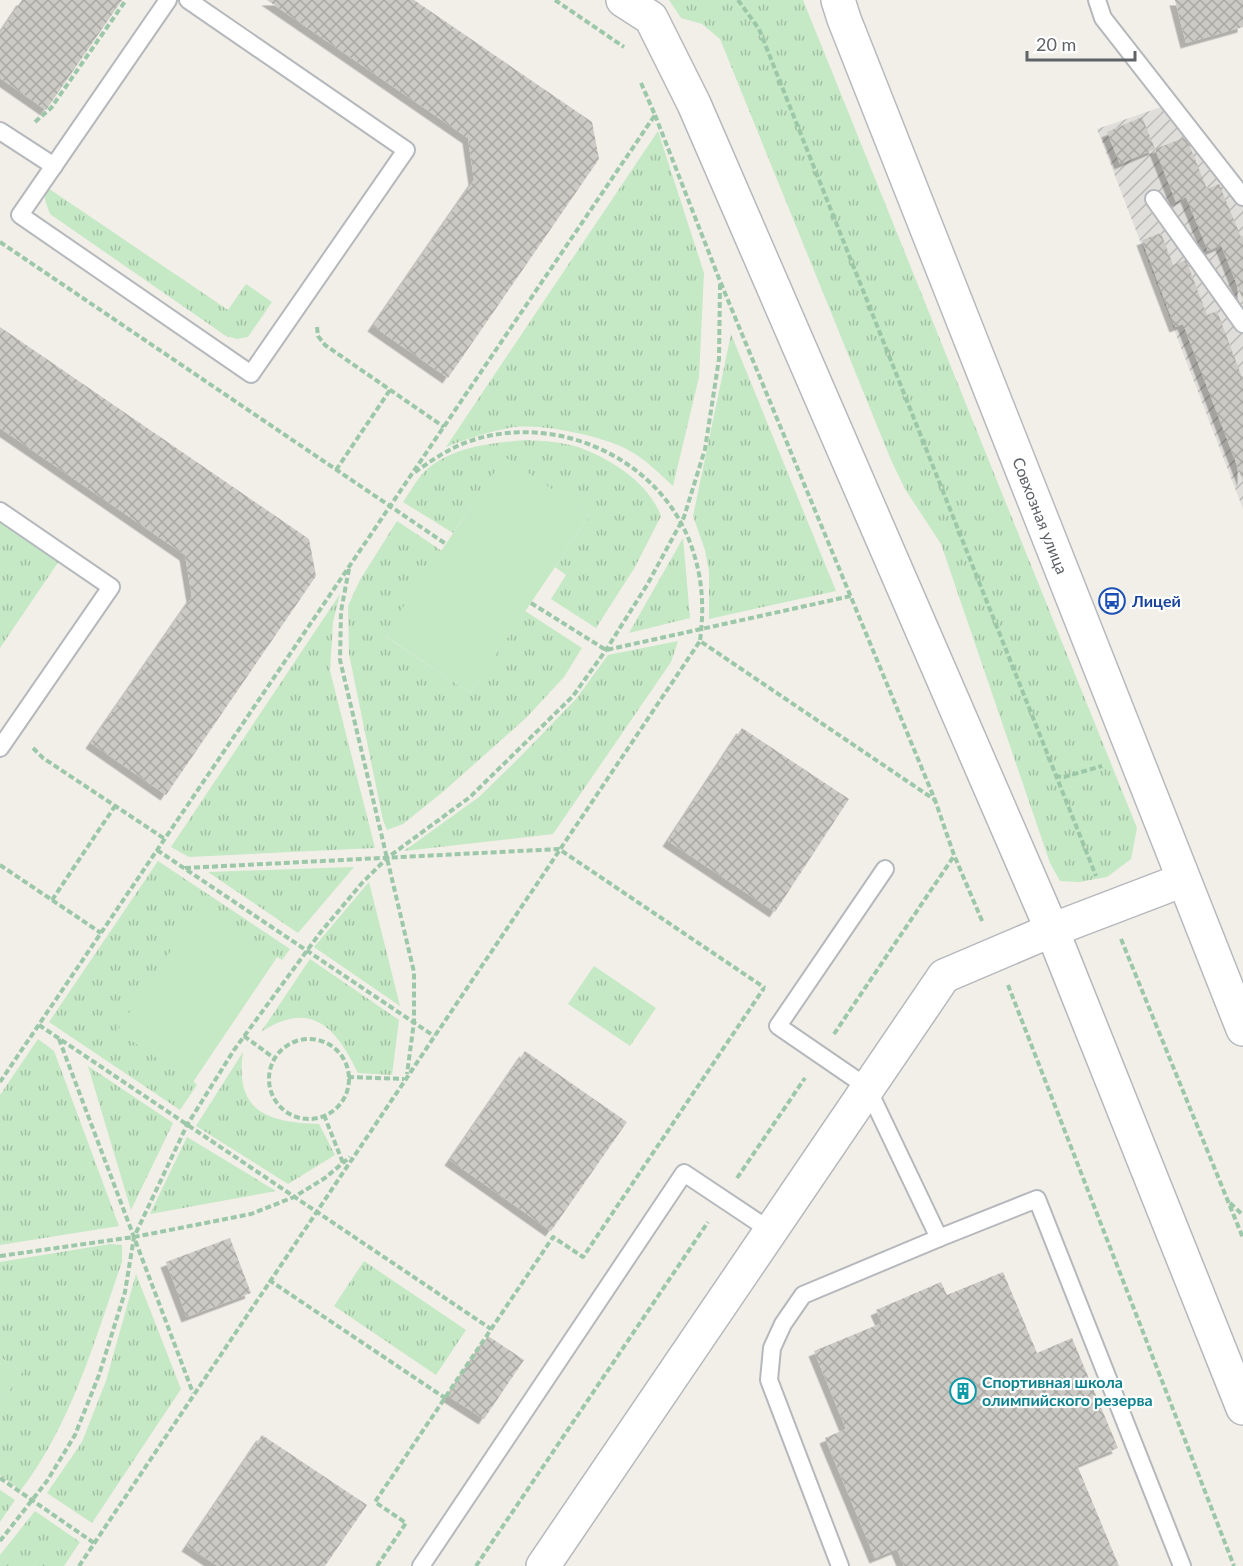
<svg xmlns="http://www.w3.org/2000/svg" width="1243" height="1566" font-family="Lato,sans-serif">
<style>
.industrial{fill:url(#industrial-furrows)}
.grass{fill:url(#grass-tufts)}
.pitch{fill:#c5e8c5}
.building{fill:url(#building-cross-hatch);filter:url(#shadow)}
.lines{fill:none;stroke-linecap:round;stroke-linejoin:round}
.lane-casing{stroke:#b5b8bc;stroke-width:20}
.street-casing{stroke:#b5b8bc;stroke-width:36}
.secondary-casing{stroke:#b6babf;stroke-width:36}
.path{stroke:#9cc7a9;stroke-width:4;stroke-dasharray:6 3;stroke-linecap:butt}
.lane{stroke:#fff;stroke-width:16}
.street{stroke:#fff;stroke-width:33}
.secondary{stroke:#fff;stroke-width:33}
.labels{text-anchor:middle;stroke-width:4.5;stroke-linejoin:round;paint-order:stroke}
.street-label{font-size:16px;fill:#5f6368;stroke:#fff}
.transit-label{font-size:16px;font-weight:bold;fill:#164399;stroke:#fff;text-anchor:start}
.culture-label{font-size:16px;font-weight:bold;fill:#0d838f;stroke:#fff;text-anchor:start}
</style>
<defs>
<pattern id="industrial-furrows" width="10" height="10" patternUnits="userSpaceOnUse" patternTransform="scale(1.5)"><rect width="10" height="10" fill="#e0deda"/><path d="M-1 1l2-2M0 10L10 0M9 11l2-2" fill="none" stroke="#b9b8b5"/></pattern>
<pattern id="grass-tufts" width="24" height="20" patternUnits="userSpaceOnUse" patternTransform="scale(1.5)"><rect width="24" height="20" fill="#c5e8c5"/><path d="M3 7l-1-3M5 7V3M7 7l1-3M15 17l-1-3M17 17v-4M19 17l1-3" fill="none" stroke="#a3c0a4"/></pattern>
<pattern id="building-cross-hatch" width="8" height="8" patternUnits="userSpaceOnUse" patternTransform="scale(1.5)"><rect width="8" height="8" fill="#cccac5"/><path d="M0 0l8 8M0 8l8-8" fill="none" stroke="#a9a8a4"/></pattern>
<filter id="shadow"><feDropShadow dx="-5.5" dy="5.5" stdDeviation="0" flood-color="#0004"/></filter>
</defs>
<rect width="100%" height="100%" fill="#f1efe8"/>
<!-- industrial -->
<path class="industrial" d="M1173 103 1243 207V509L1097 129Z"/>
<!-- grass -->
<g class="grass">
<path d="M669 0H803L1137 828 1131 859 1107 877 1079 882 1060 881 1050 863 941 544 905 489 891 460 720 39 702 24 681 18Z"/>
<path d="M658 131 704 273 699 377 673 486C660 474 646 460 630 451 605 436 537 422 509 428 488 432 466 439 446 447Z"/>
<path d="M45 186 228 310 246 284 272 302 248 337 237 339 226 336 50 214 45 200Z"/>
<path d="M731 334 836 591 709 619V572L705 550 693 516Z"/>
<path d="M527 440C544 441 561 442 578 447 611 459 648 482 661 516L635 567 596 628 551 599 566 575 555 567 590 515 505 458 453 533 403 502C410 492 417 479 425 471 453 446 492 443 527 440Z"/>
<path d="M0 521 59 561 0 648Z"/>
<path d="M397 521 442 551 385 636 470 693 525 611 582 648 564 677 527 717 444 791 403 824 387 830 383 820 349 654 348 606 360 580Z"/>
<path d="M683 538 690 618 629 633Z"/>
<path d="M340 594 333 622 330 671 375 848 189 857 171 847Z"/>
<path d="M678 641 671 662 553 834 404 851 479 797 519 758 576 699 608 655Z"/>
<path d="M158 861 290 949 282 960 277 957 193 1081 197 1085 180 1110 49 1022Z"/>
<path d="M354 867 298 933 208 872Z"/>
<path d="M369 882 400 1006 314 947Z"/>
<path d="M310 959 399 1020 392 1075 358 1073C336 1028 312 999 261 1032Z"/>
<path d="M594 966 656 1008 630 1046 568 1004Z"/>
<path d="M38 1039 54 1051 119 1226 0 1245V1095Z"/>
<path d="M243 1052C234 1113 269 1122 319 1124L335 1155 288 1184 196 1126Z"/>
<path d="M88 1066 173 1123 131 1210Z"/>
<path d="M187 1137 276 1191 150 1214Z"/>
<path d="M110 1244 122 1245V1262C95 1339 72 1423 21 1490L0 1475V1404L22 1372 0 1357V1262Z"/>
<path d="M364 1261 466 1330 436 1375 334 1306Z"/>
<path d="M136 1274 181 1389 92 1523 47 1493 82 1442 106 1381Z"/>
<path d="M0 1490 15 1500 0 1522Z"/>
<path d="M35 1511 80 1542 64 1566H0V1555Z"/>
</g>
<!-- pitch -->
<g class="pitch">
<path d="M505 457 590 515 470 693 384 635Z"/>
<path d="M201 906 277 957 193 1082 117 1031Z"/>
<path d="M0 1357 22 1372 0 1404Z"/>
</g>
<!-- building -->
<g class="building">
<path d="M22 0H122L46 110 0 78V33Z"/>
<path d="M267 0H414L592 122 599 159 448 378 373 326 474 180 468 138Z"/>
<path d="M1175 0H1243V27L1186 43Z"/>
<path d="M1142 117 1155 149 1186 137 1207 189 1219 184 1241 237 1243 236V300L1221 245 1208 251 1186 197 1176 202 1155 149 1120 164 1107 132Z"/>
<path d="M1161 233 1173 265 1186 260 1207 315 1217 311 1243 380V481L1183 324 1175 327 1142 240Z"/>
<path d="M0 327 309 539 316 576 166 795 91 743 192 597 185 555 0 428Z"/>
<path d="M742 728 849 799 775 912 668 841Z"/>
<path d="M525 1051 627 1122 551 1231 450 1160Z"/>
<path d="M230 1238 251 1293 187 1317 166 1262Z"/>
<path d="M1003 1272 1037 1353 1072 1338 1118 1448 1077 1465 1119 1566H904L897 1549 875 1558 825 1438 846 1429 814 1351 882 1323 876 1310 941 1282 947 1295Z"/>
<path d="M488 1336 524 1360 484 1419 448 1396Z"/>
<path d="M262 1435 367 1505 325 1566H218L187 1546Z"/>
</g>
<g class="lines">
<!-- lane casing -->
<g class="lane-casing">
<g id="lane">
<path d="M168 0 20 215 251 374 406 150 188 0"/>
<path d="M1097 0 1103 18 1243 197"/>
<path d="M0 131 54 166"/>
<path d="M1154 199 1243 324"/>
<path d="M0 511 111 587 0 748"/>
<path d="M939 1238 1037 1199 1182 1566"/>
<path d="M421 1566 684 1173 771 1231"/>
<path d="M840 1566 769 1380 772 1348 783 1324 803 1295 939 1238 867 1087 778 1026 885 869"/>
</g>
</g>
<!-- street casing -->
<g class="street-casing">
<g id="street">
<path d="M623 0 651 18 694 104 1052 930 1243 1408"/>
<path d="M543 1566 944 976 1052 930 1183 880"/>
</g>
</g>
<!-- secondary casing -->
<g class="secondary-casing">
<g id="secondary">
<path id="s1" d="M838 0 844 19 1243 1029"/>
</g>
</g>
<!-- path -->
<g class="path">
<path d="M555 0 624 47"/>
<path d="M738 0 759 29 1096 876"/>
<path d="M655 115 720 281 935 800 954 855 983 923"/>
<path d="M35 122 51 108 126 0"/>
<path d="M0 242 446 544"/>
<path d="M317 327 318 336 325 345 444 427"/>
<path d="M336 470 390 390"/>
<path d="M415 472C431 461 448 449 467 442 556 410 664 459 693 551 703 581 704 610 700 641"/>
<path d="M349 569 341 611 340 660 414 972V1022L407 1074"/>
<path d="M531 603 606 650 851 596"/>
<path d="M33 748 43 758 165 839"/>
<path d="M1055 776 1064 777 1102 766"/>
<path d="M157 850 434 1036"/>
<path d="M0 865 101 933"/>
<path d="M185 868 559 849 765 988"/>
<path d="M52 900 115 806"/>
<path d="M1121 939 1243 1238"/>
<path d="M1008 985 1234 1566"/>
<path d="M39 1025 491 1329"/>
<path d="M834 1034 954 856"/>
<path d="M244 1036 274 1058"/>
<path d="M59 1039 193 1393"/>
<circle cx="309" cy="1079" r="40"/>
<path d="M348 1077 404 1079"/>
<path d="M0 1082 655 115 641 83"/>
<path d="M324 1115 343 1163"/>
<path d="M737 1178 805 1078"/>
<path d="M1230 1203 1243 1215"/>
<path d="M0 1256 134 1237 251 1214 294 1197 325 1178 350 1157"/>
<path d="M269 1280 445 1398"/>
<path d="M0 1478 94 1543"/>
<path d="M0 1541 47 1481 75 1435 99 1375 125 1292 134 1237 187 1125 234 1050 320 933 362 883 387 858 470 797 573 696 606 650 647 585 684 517 705 449 719 359 720 284"/>
<path d="M79 1566 700 641 935 800"/>
<path d="M377 1566 406 1523 375 1502 553 1237 583 1257 764 988"/>
<path d="M476 1566 708 1222"/>
</g>
<!-- lane -->
<use href="#lane" class="lane"/>
<!-- street -->
<use href="#street" class="street"/>
<!-- secondary -->
<use href="#secondary" class="secondary"/>
</g>
<!-- icons -->
<defs>
<g id="bus-ring" transform="scale(1.35)"><circle r="9.5" fill="#fff" stroke="#1a4fb4" stroke-width="1.5"/><path d="M-5-6H5V4H4V6H2V4H-2V6H-4V4H-5ZM-3.5-4V0h7V-4ZM-3.5 1.2v1.5H-2V1.2ZM2 1.2v1.5H3.5V1.2Z" fill="#1a4fb4"/></g>
<g id="building-ring" transform="scale(1.35)"><circle r="9.5" fill="#fff" stroke="#0f9aa8" stroke-width="1.5"/><path d="M-4-6H4V6H1V3H-1V6H-4ZM-2.5-4.3h1.7v1.8h-1.7ZM.8-4.3h1.7v1.8H.8ZM-2.5-1h1.7V.8h-1.7ZM.8-1h1.7V.8H.8Z" fill="#0f9aa8"/></g>
</defs>
<g fill-rule="evenodd">
<use href="#bus-ring" x="1112" y="601"/>
<use href="#building-ring" x="963" y="1391"/>
</g>
<g class="labels">
<!-- street labels -->
<g class="street-label">
<text dy="6" stroke="none"><textPath href="#s1" startOffset="554">Совхозная улица</textPath></text>
</g>
<!-- transit labels -->
<g class="transit-label">
<text x="1132" y="607">Лицей</text>
</g>
<!-- culture labels -->
<g class="culture-label">
<text x="982" y="1388">Спортивная школа<tspan x="982" dy="18">олимпийского резерва</tspan></text>
</g>
</g>
<!-- scale -->
<path d="M1027 51v9h108v-9" fill="none" stroke="#5f6368" stroke-width="3"/>
<text x="1036" y="51" font-size="18" fill="#5f6368" stroke="#ffffff" stroke-width="4.5" paint-order="stroke">20 m</text>
</svg>
